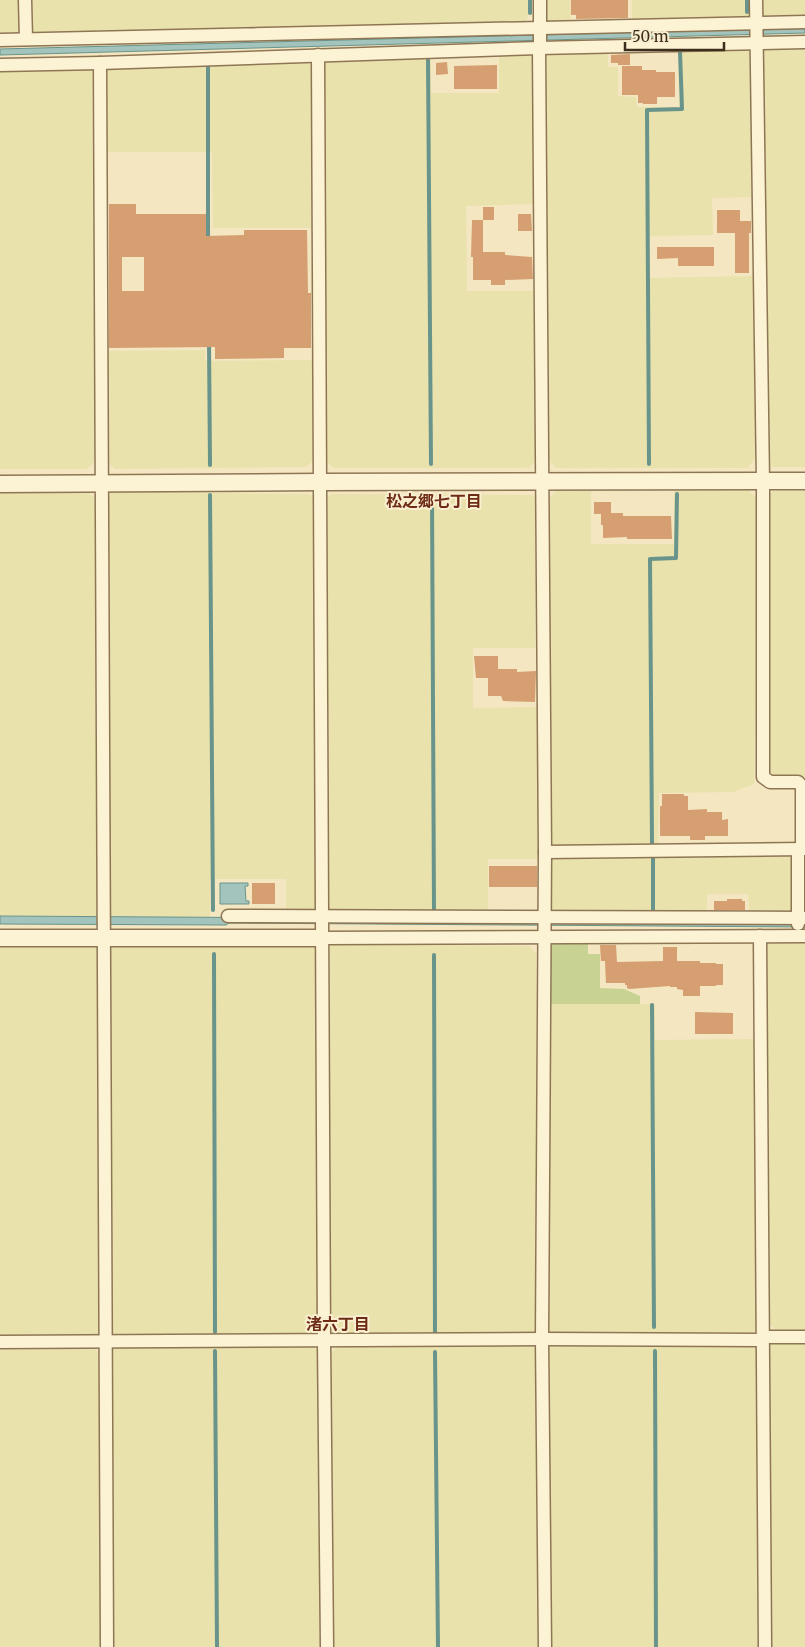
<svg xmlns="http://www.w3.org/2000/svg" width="805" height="1647" font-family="Merriweather,'Noto Sans JP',serif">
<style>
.farmland{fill:#e9e2ac}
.green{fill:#c8d292}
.water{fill:#a3c4bc;stroke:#69948b}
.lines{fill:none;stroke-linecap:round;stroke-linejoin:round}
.stream{stroke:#69948b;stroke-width:4}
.building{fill:#d59f71;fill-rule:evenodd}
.minor-casing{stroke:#8e7655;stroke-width:15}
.tertiary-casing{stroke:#8e7655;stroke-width:19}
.minor{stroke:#fcf2d4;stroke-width:12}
.tertiary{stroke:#fcf2d4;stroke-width:16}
.labels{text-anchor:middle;stroke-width:4;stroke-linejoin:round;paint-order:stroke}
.neighbourhood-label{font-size:16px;font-weight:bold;fill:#6e2c16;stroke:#f9efd0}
</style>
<rect width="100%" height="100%" fill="#f3e6c0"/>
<!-- farmland -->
<g class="farmland">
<path d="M0 0H20L21 30 16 34H0Z"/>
<path d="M28 0H529V13L526 22 33 34 29 31Z"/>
<path d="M545 0H570L571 25 550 24 546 21Z"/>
<path d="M632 0H751L752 13 747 19 632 21Z"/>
<path d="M761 0H805V17L765 18 762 16Z"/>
<path d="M805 45V467H772L767 462 762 52 766 46Z"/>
<path d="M746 49 750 53 753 197 712 198 713 235 647 236V278L754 276 755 459 747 468H556L549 461 544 59 549 53 608 52V67H618V96L636 97 637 107H679L678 50Z"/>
<path d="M530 55 534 61 535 204 466 206 467 291H536L535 461 529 468H334L325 461 321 68 328 60 431 57V93H499V56Z"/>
<path d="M305 60 312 67 313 228H213L212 152H105V71L108 67Z"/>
<path d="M88 67 92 72 95 461 87 469H0V69Z"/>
<path d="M205 350V361L313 360 314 460 306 467 115 469 106 461 105 351Z"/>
<path d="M674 490H748L757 499 754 784 733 792 659 793 658 846 556 847 549 843 548 500 556 491H591V544H674Z"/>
<path d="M773 491H805V778L802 776 770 775 767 772V498Z"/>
<path d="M112 492 309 494 315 499 318 911H286V879H210V918L108 916 106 501Z"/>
<path d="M0 493H88L95 498 98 917 0 916Z"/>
<path d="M331 494 532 495 536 499 535 648H473V708L539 707 540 859H488V913L327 912 325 500Z"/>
<path d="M794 855 795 912 749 913 748 894H707V916L550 915V859L555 856Z"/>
<path d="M771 942 805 943V1330H776L769 1323 767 947Z"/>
<path d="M0 944H93L97 948 99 1332 95 1336H0Z"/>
<path d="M111 944H312L317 950 319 1332 315 1336H114L109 1332 106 948Z"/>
<path d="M331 944 530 946 536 954V1331L533 1335H335L329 1330 325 950Z"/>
<path d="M546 1004H655V1040L756 1039 760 1327 753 1332 552 1334 548 1329Z"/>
<path d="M772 1343H805V1647H769L768 1348Z"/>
<path d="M532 1345 537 1351 539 1647H333L331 1353 337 1347Z"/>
<path d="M551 1345H751L757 1350 760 1647H550L547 1350Z"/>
<path d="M314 1347 319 1351 321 1647H112L110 1353 115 1348Z"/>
<path d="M95 1349 99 1354 101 1647H0V1350Z"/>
</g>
<!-- green -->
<path class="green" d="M552 943 588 944V954H600V988L624 989 640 996V1004H548V948Z"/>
<!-- water -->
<g class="water">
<path d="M805 28V33L0 55V49Z"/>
<path d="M220 883H248V886H245L246 901H249V904H220Z"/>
<path d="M0 916 805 921V927L229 923 226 925 0 924Z"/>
</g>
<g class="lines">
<!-- stream -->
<g class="stream">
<path d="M530 0V13"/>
<path d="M747 0V12"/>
<path d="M428 60 431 464"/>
<path d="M208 65V240"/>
<path d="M209 342 210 465"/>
<path d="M649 464 647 110 682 109 680 51"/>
<path d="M210 495 213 910"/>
<path d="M432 495 434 911"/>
<path d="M652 844 650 559 676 558 677 494"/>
<path d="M653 912V857"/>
<path d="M214 954 215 1332"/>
<path d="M434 955 435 1332"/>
<path d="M652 1005 654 1327"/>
<path d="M215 1351 217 1647"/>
<path d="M655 1351 656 1647"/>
<path d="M435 1352 438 1647"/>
</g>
</g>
<!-- building -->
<g class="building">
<path d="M571 0H628V18L576 19V15H571Z"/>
<path d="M630 54V65H618V63H611V55Z"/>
<path d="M447 62 448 74 436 75V63Z"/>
<path d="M497 65V89H454V66Z"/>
<path d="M622 66H642V70H656V72H675V97H657V104H643V103H638V95H622Z"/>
<path d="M109 204H136V214H206V236L244 235V230H307L308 293H311V348H284V358L215 359V347L109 348ZM122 257H144V291H122Z"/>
<rect x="483" y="207" width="11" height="13"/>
<path d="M717 210H740V221H751V233H749V273H735V233H717Z"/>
<path d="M518 214H531L532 231H518Z"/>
<path d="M472 220H483V252H505V255L532 257 533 279 505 280V285H491V280H473V257H471Z"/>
<path d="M657 247H714V266H678V258L657 259Z"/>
<path d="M594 502H611V513H623V516H671L672 539H627V537L603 538V525H601V514H594Z"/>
<path d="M474 656H498V669H517V672L536 671 535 702 503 701 501 696H488V678H476Z"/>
<path d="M662 794H684V796H688V810L707 809V812H722V820L728 819V836H705V840H690V836H660V806H662Z"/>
<rect x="489" y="866" width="48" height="21"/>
<rect x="252" y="883" width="23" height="21"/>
<path d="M727 899H742V901H745V910H714V901H727Z"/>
<path d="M600 945H616L617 962 663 961V947H677V961H700V963H716V964H723V985H716V986H700V996H683V990L677 989V987H670V986L629 989 627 988V985H625V983H606L605 961H601Z"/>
<path d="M695 1012 733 1013V1034H695Z"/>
</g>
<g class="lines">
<!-- minor casing -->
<g class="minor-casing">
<g id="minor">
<path d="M25 0 26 39"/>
<path d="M540 0V48"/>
<path d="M756 0 763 481V777L770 782H798L802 786V849"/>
<path d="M0 40 805 22"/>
<path d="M539 48 545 852 542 1339 545 1647"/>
<path d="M318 55 324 1341 327 1647"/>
<path d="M100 63 107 1647"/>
<path d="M0 65 100 63 539 48 805 42"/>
<path d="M798 849V924"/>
<path d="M545 852 805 849"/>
<path d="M228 916 805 918"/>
<path d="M760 936 765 1647"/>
<path d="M323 938 805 936"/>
<path d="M763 1337H805"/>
<path d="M0 1342 542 1339 763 1340"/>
</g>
</g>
<!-- tertiary casing -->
<g class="tertiary-casing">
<g id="tertiary">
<path d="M0 484 321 482 805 481"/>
<path d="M0 938H323"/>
</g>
</g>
<!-- minor -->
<use href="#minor" class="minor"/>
<!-- tertiary -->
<use href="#tertiary" class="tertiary"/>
</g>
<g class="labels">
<!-- neighbourhood labels -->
<g class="neighbourhood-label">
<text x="434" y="507">松之郷七丁目</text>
<text x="338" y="1330">渚六丁目</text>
</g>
</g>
<!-- scale -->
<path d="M625 42v8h99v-8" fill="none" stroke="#3c2d1c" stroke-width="2.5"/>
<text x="632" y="42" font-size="15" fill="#3c2d1c" stroke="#f9efd0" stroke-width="4" paint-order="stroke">50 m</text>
</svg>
